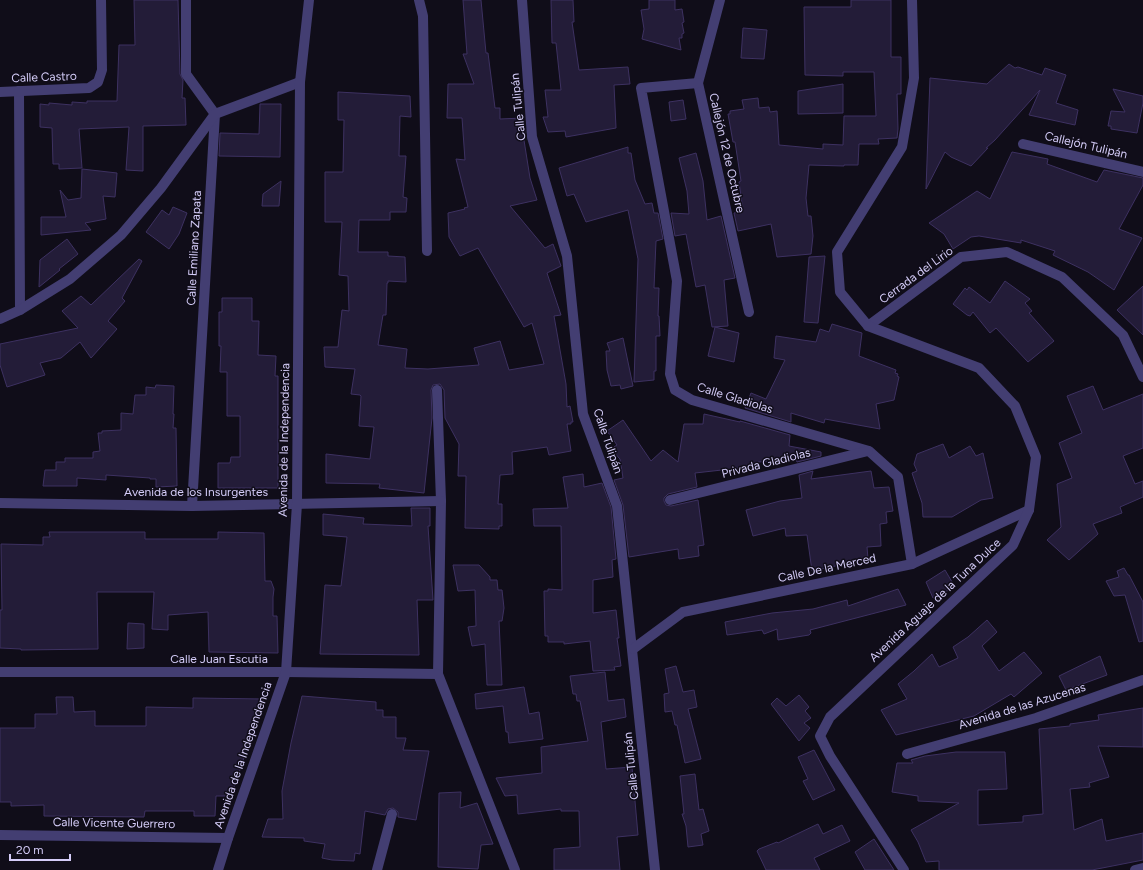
<svg xmlns="http://www.w3.org/2000/svg" width="1143" height="870" font-family="Figtree,sans-serif">
<style>
.building{fill:#231c38;stroke:#3d3161}
.lines{fill:none;stroke-linecap:round;stroke-linejoin:round}
.street{stroke:#433e72;stroke-width:10}
.labels{text-anchor:middle;stroke-width:3;stroke-linejoin:round;paint-order:stroke}
.street-label{font-size:12px;fill:#d4ccf8;stroke:#100d19}
</style>
<rect width="100%" height="100%" fill="#100d19"/>
<!-- building -->
<g class="building">
<path d="M134 0H178L180 74 183 80 182 98H185L186 125 143 126V171L126 170 129 127 79 129 82 168 59 169V164H53L52 128 40 127V104L49 105V103L72 105V102L87 103V101H117L119 45H135Z"/>
<path d="M463 0H481L486 53H488L495 108H500V119L523 118 525 134H523L530 178 537 200 510 206 545 248 553 244 561 266 547 273 561 315 554 316 566 384 567 407 570 406 573 422H571V424H567L571 451 549 455 547 447 512 452 513 474 500 475 498 504H502V526H499V529L465 528 466 476H458L459 444 445 418 444 390 440 384 433 385 431 390 432 418 424 493 379 488 380 484 326 483V454L370 459 374 427 359 426 361 396 360 395 351 394 355 369 325 367 324 347H338L342 310 349 311 348 276 339 275 342 222H325V172H343L344 120H338V92L410 96 411 117 400 116 399 156H406L403 197 407 198 406 212H390V220H359L358 252H388V256L405 257 406 282 388 281V283H387L386 315H383L378 345 407 349 405 368 428 369 479 365 474 348 500 341 509 370 544 364 532 323 524 327 478 248 460 256 449 237 448 213 465 209 464 208 468 207 456 159 465 160 462 118H447L448 84H474L463 54H467Z"/>
<path d="M551 0H573L574 22H572L579 70 628 67 630 84 614 85 616 128 566 137 565 131 548 132 543 117H548L545 90H561L556 43H552Z"/>
<path d="M649 0H675V10L682 9 684 22 682 23 684 33 682 34V38H679L681 50 642 39 644 29 641 10 649 9Z"/>
<path d="M851 0H891V57H901V94H897L898 129 897 138 878 139 879 144H859L858 165H844V166L809 165 806 198 808 216H811L813 236 811 254 777 257 771 224 738 231 734 213 743 211 739 182 741 181 735 142H733L728 114H730V111L744 109 742 100 758 98 759 108 769 107 770 112 777 111 779 145 823 149V144L843 145 844 116H876L874 72H843V76L805 75 804 7H851Z"/>
<path d="M743 28 767 30 764 59 741 58Z"/>
<path d="M1009 64 1015 68 1018 67 1042 75 1045 68 1066 75 1056 103 1078 110 1075 125 1029 115 1040 90 995 140 986 148H988L971 166 951 157 945 152 926 189 930 78 987 84Z"/>
<path d="M843 84V113L798 114V91Z"/>
<path d="M1113 89 1143 96V103L1137 133 1111 129V126H1108L1111 111 1125 112Z"/>
<path d="M683 100 686 119 671 121 669 102Z"/>
<path d="M260 104H281L280 157 219 156 220 133 259 134Z"/>
<path d="M628 147V153H631L635 180 645 204 652 203 654 213H658L663 239 656 241 654 288H659L658 316H659L660 336H656V371H654V380L634 382 638 259 628 210 586 222 574 194 567 196 559 168Z"/>
<path d="M1012 152 1048 159 1047 164 1097 182 1104 170 1143 178V185L1119 229 1142 238 1114 290 1088 272 1053 255 1055 251 1021 240V243L979 236 971 237 953 249 944 234 929 223 977 191 990 199Z"/>
<path d="M696 153 703 181 707 220 721 216 735 278 724 280 728 326 712 327 705 285 696 287 686 234 675 236 671 213 689 214 687 191 679 158Z"/>
<path d="M82 169 117 173 115 197 103 196 106 219 85 223 91 230 41 235V217H66L60 190 68 200 81 198Z"/>
<path d="M281 181 279 206H262L263 194Z"/>
<path d="M173 207 187 213 179 234 169 249 146 232 162 210 169 215Z"/>
<path d="M67 239 78 254 59 269 60 270 39 287 40 260Z"/>
<path d="M825 256 818 323 804 322 809 257Z"/>
<path d="M139 259 142 261 122 298 125 301 108 321 117 329 91 358 80 342 61 358 40 363 45 375 7 387 0 365V344L78 328 62 311 81 296 91 305Z"/>
<path d="M1005 281 1030 299 1025 303 1032 311 1029 313 1054 341 1028 362 996 328 990 333 973 312 970 316 967 315 953 304 965 288 967 290 969 287 990 303Z"/>
<path d="M1143 286V335L1117 310Z"/>
<path d="M222 298H252V321H259L258 355 276 356 275 376H278V488H218V463H230L231 457H240V416H227V372H220L221 346H219V312H222Z"/>
<path d="M832 324 862 333 859 356 896 370 895 373 898 374 897 376 899 377 894 400 876 404 880 429 825 419 824 423 791 413V422L745 408 751 393 766 399 785 360 774 358 776 336 816 342 820 329 829 332Z"/>
<path d="M715 327 739 333 734 362 708 356Z"/>
<path d="M623 338 633 386 621 389 620 385 611 386 607 370 606 351H610L607 343Z"/>
<path d="M156 385 174 386 173 414H174L173 428H176L177 486 156 487V479H150V478L106 475V480L77 478V486H43L45 470H56V462H65V458H93V452L100 451 98 433H102V431L121 430V413L133 414 135 395H146V387L155 388Z"/>
<path d="M1093 386 1103 410 1143 394V448L1123 456 1135 484 1143 481V497L1120 507 1122 513 1093 524 1098 534 1069 560 1047 540 1061 527 1057 484 1072 478 1059 443 1082 433 1067 396Z"/>
<path d="M704 414 740 422V421L790 435 789 446 821 452V456L797 462 796 460 758 462V466L695 473 697 487 668 494 664 498V501L666 505 671 506 698 500 704 545 698 546 699 556 679 559 678 549 629 557 623 505 614 480 623 478 620 459 611 449 617 445 607 431 623 420 651 461 663 450 678 462 684 424H703Z"/>
<path d="M943 444 949 458 970 446 976 456 983 453 993 498 981 500 952 517H923L922 503 912 473 917 471 914 464 917 454Z"/>
<path d="M813 471 811 479 871 471 874 488 889 487 893 511 886 512 887 523 880 524 881 546 867 547 868 559 812 571 807 535 786 536 785 528 753 536 746 510 780 501 802 498 799 475Z"/>
<path d="M583 474 584 487 602 483 611 507 616 559 612 560 613 577 593 580V613L616 610 619 638H617L621 666 614 667 615 670 593 671 590 641 564 644V642H548V636H545L544 591H548V589L562 590 561 526H534L533 509 568 508 563 477Z"/>
<path d="M411 508H430V526H428L433 600H417L419 655 320 654 325 585 341 586 347 537 323 535V514L364 518 363 524 412 526Z"/>
<path d="M49 532H145V539H218V532L264 533 265 581H271L274 589 273 597V616H277L278 653 209 652 208 612 168 615V630L152 629 154 592H97L98 649 21 650V649L0 648V610H2L1 544 43 545V537H50Z"/>
<path d="M453 565H479L490 577V580H497L498 590H502L504 608 502 621H499L502 685H487L485 644 472 646 468 627 476 626 475 590 458 591Z"/>
<path d="M1124 568 1128 575H1129L1143 602V641L1139 642 1125 595 1114 596 1106 581 1119 577 1117 571Z"/>
<path d="M945 570 955 587 933 598 926 582Z"/>
<path d="M898 589 906 605 810 630 811 633 809 635 778 640 777 629 764 634 762 630 727 635 725 622 772 613 813 609 847 600 848 606Z"/>
<path d="M987 620 997 632 982 646 999 671 1024 652 1042 673 1014 697 1011 694 974 716 896 735 881 710 907 699 898 684 914 671 932 654 939 667 958 658 953 647 968 637Z"/>
<path d="M128 623 144 624V648L127 649Z"/>
<path d="M1100 656 1107 675 1066 690 1059 676Z"/>
<path d="M676 666 683 692 694 690 697 707 688 709 701 759 685 763 677 725H675L672 711 665 712 664 694 669 693 665 669Z"/>
<path d="M605 672 608 701 624 699 626 717 601 722 606 769 632 767 638 835 617 837 620 870H554V849L580 847 579 811H561V809L518 814 517 795 505 796 496 778 542 773 541 747 588 741 580 701H577L576 694H573L570 676Z"/>
<path d="M524 687 529 714 539 712 543 739 509 743 508 732H506L503 706 476 709 475 694Z"/>
<path d="M799 695 809 707 805 711 811 718 804 723 810 728 799 741 771 704 777 698 786 706Z"/>
<path d="M302 696 376 702V710H383V717H396V738H406L403 750 429 751 416 820 398 817V812L393 808 388 809 385 815 365 811 360 854 355 853 354 861 332 860 322 858 325 844 304 841V838L262 837 268 819H283L282 791 291 743Z"/>
<path d="M56 697H73L74 712 95 711V726H146V707L193 708V698L264 699 231 796H216L215 816H194V811H145L144 817 44 816V805L11 806V802H0V728H35V714H57Z"/>
<path d="M1143 708V747L1098 746 1109 777 1089 783 1090 787 1070 789 1074 830 1102 819 1106 841 1143 833V860L1092 870H939V861L926 862 918 842 911 830 959 803 918 801V796L892 792 897 763H913L911 760 925 756 956 752H1005L1007 789 978 790V825L1023 822V816L1043 814 1039 729 1070 726V724L1099 720 1098 715Z"/>
<path d="M814 750 835 790 813 800 803 781 808 779 798 757Z"/>
<path d="M695 774 699 810 703 809 709 831 701 834 703 845 688 847 686 826 682 814H684L680 776Z"/>
<path d="M461 792 460 808 477 803 493 844 481 845 478 869 438 867 439 793Z"/>
<path d="M818 824 823 834 842 825 850 841 814 858 820 870H766L757 851 759 849 777 842 778 843Z"/>
<path d="M874 839 894 870H865L855 852Z"/>
</g>
<g class="lines">
<!-- street -->
<g class="street">
<path d="M186 0V74L215 114 192 506"/>
<path d="M419 0 423 16 427 251"/>
<path d="M522 0 532 137 567 256 583 414 617 506 655 870"/>
<path d="M720 0 698 83 749 312"/>
<path d="M698 83 641 88 677 281 670 374 675 390 692 400 869 451 898 477 912 564"/>
<path d="M19 91 20 310"/>
<path d="M0 92 89 88 98 82 102 70 101 0"/>
<path d="M1023 144 1143 172"/>
<path d="M0 319 20 310 70 279 121 235 161 188 215 114 300 82"/>
<path d="M868 326 961 257 1007 252 1062 277 1123 335 1143 377"/>
<path d="M437 390 441 501 438 674 515 870"/>
<path d="M670 500 868 451"/>
<path d="M0 503 192 506 441 501"/>
<path d="M633 649 683 612 912 564 1029 510"/>
<path d="M0 672H286L438 674"/>
<path d="M907 754 1036 718 1143 680"/>
<path d="M0 835 228 838"/>
<path d="M218 870 228 838 286 672 297 504 300 82 309 0"/>
<path d="M377 870 392 814"/>
<path d="M904 870 830 756 820 736 830 717 1013 545 1029 510 1036 457 1015 406 979 368 868 326 840 292 837 252 902 147 914 78 912 0"/>
<path d="M1135 870 1143 868"/>
</g>
</g>
<g class="labels">
<!-- street labels -->
<g class="street-label">
<text transform="translate(44 77) rotate(-2)" y="4">Calle Castro</text>
<text transform="translate(518 107) rotate(-96)" y="4">Calle Tulipán</text>
<text transform="translate(1086 145) rotate(13)" y="4">Callejón Tulipán</text>
<text transform="translate(727 153) rotate(77)" y="4">Callejón 12 de Octubre</text>
<text transform="translate(194 248) rotate(-87)" y="4">Calle Emiliano Zapata</text>
<text transform="translate(916 275) rotate(-36)" y="4">Cerrada del Lirio</text>
<text transform="translate(735 398) rotate(17)" y="4">Calle Gladiolas</text>
<text transform="translate(284 440) rotate(-89)" y="4">Avenida de la Independencia</text>
<text transform="translate(608 441) rotate(71)" y="4">Calle Tulipán</text>
<text transform="translate(766 463) rotate(-14)" y="4">Privada Gladiolas</text>
<text x="196" y="496">Avenida de los Insurgentes</text>
<text transform="translate(827 568) rotate(-12)" y="4">Calle De la Merced</text>
<text transform="translate(935 600) rotate(-43)" y="4">Avenida Aguaje de la Tuna Dulce</text>
<text x="219" y="663">Calle Juan Escutia</text>
<text transform="translate(1022 706) rotate(-17)" y="4">Avenida de las Azucenas</text>
<text transform="translate(243 755) rotate(-71)" y="4">Avenida de la Independencia</text>
<text transform="translate(631 766) rotate(-96)" y="4">Calle Tulipán</text>
<text transform="translate(114 823) rotate(1)" y="4">Calle Vicente Guerrero</text>
</g>
</g>
<!-- scale -->
<path d="M10 854v6h60v-6" fill="none" stroke="#d4ccf8" stroke-width="2"/>
<text x="16" y="854" font-size="12" fill="#d4ccf8" stroke="#100d19" stroke-width="3" paint-order="stroke">20 m</text>
</svg>
